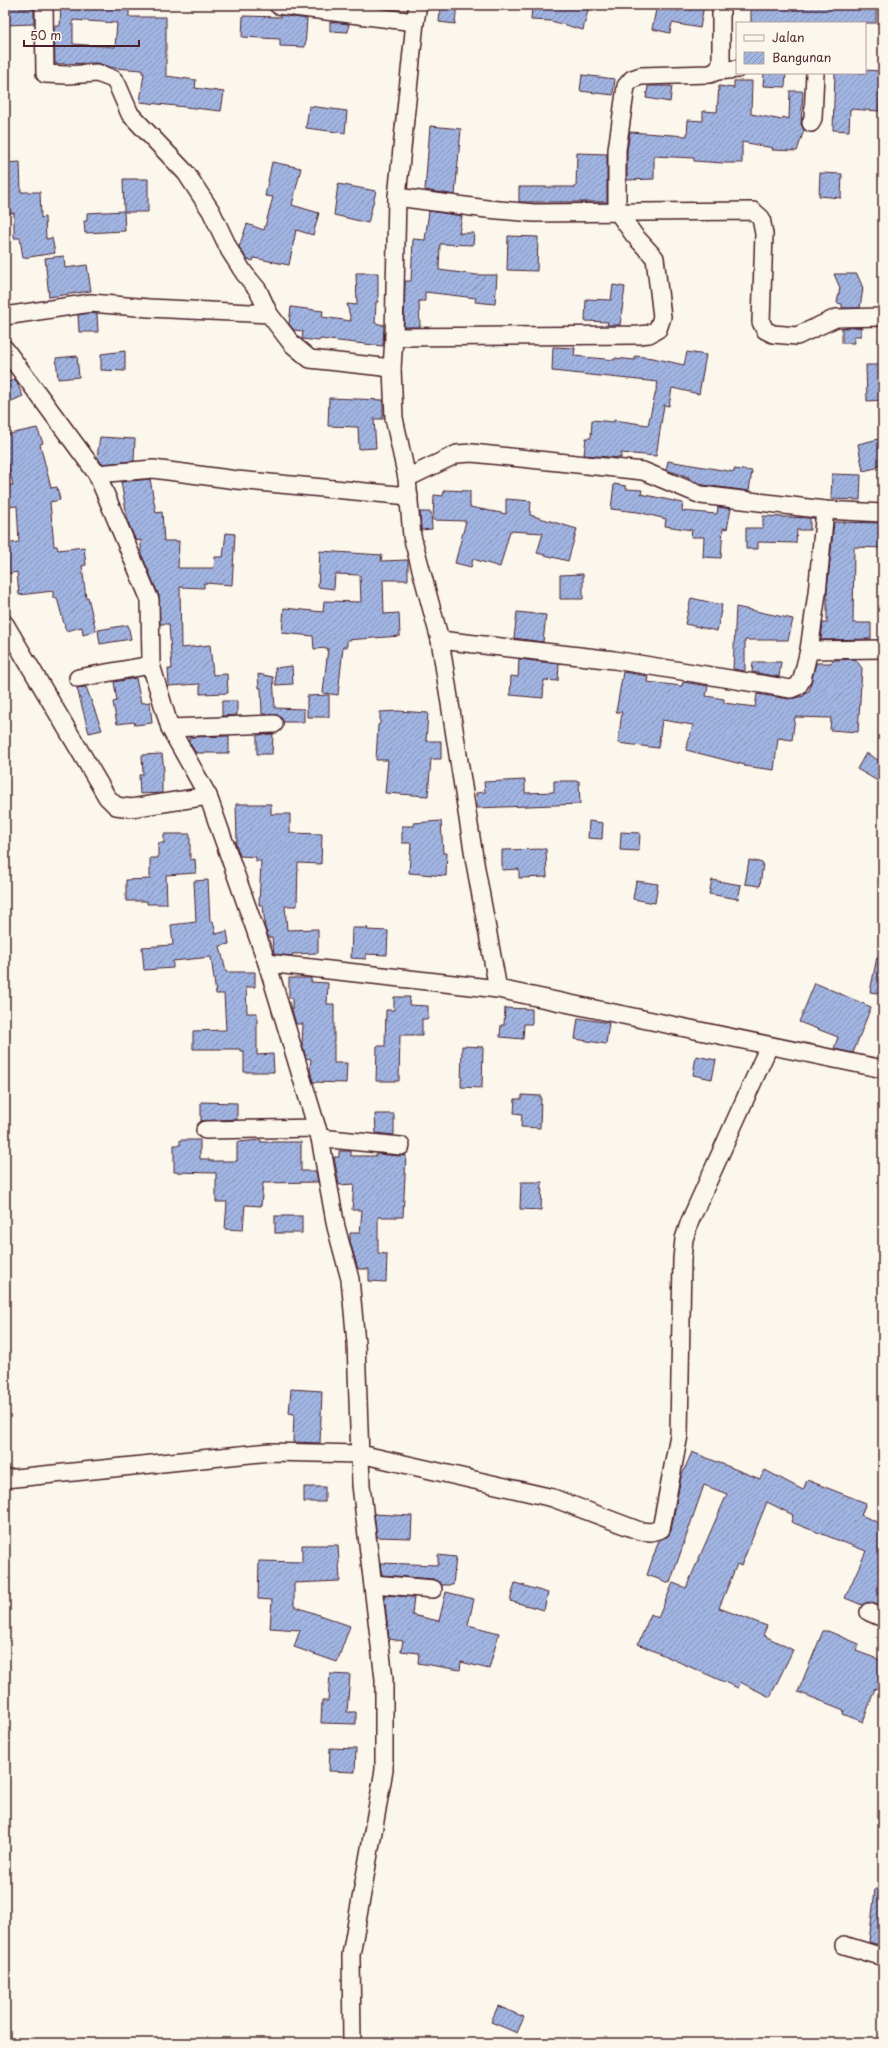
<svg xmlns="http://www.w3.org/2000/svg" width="888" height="2048" font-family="'Playpen Sans',sans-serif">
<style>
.building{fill:url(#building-hatch);stroke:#4a1f2b;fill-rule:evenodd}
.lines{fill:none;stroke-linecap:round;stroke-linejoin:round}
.minor-casing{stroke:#4a1f2b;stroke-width:20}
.minor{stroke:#fbf7ec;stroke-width:17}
</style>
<defs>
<pattern id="building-hatch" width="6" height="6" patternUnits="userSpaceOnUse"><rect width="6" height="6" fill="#a1b5e3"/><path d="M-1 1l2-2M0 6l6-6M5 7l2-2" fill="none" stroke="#8593b8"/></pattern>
</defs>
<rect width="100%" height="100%" fill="#fbf7ec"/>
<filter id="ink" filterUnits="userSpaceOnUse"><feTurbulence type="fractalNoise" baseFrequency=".025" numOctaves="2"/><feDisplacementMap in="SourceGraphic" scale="8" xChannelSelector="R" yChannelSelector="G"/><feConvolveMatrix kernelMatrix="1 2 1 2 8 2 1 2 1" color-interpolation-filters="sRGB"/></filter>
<g filter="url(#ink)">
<!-- building -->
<g class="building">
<path d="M5 5H20V9L34 8V24L5 25Z"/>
<path d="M61 5H129V17H166V76L196 80 195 88 224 92 221 111 140 102 144 73H142V70L114 68 97 63 55 64 54 26H60ZM73 20 117 23 115 47 73 44Z"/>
<path d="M441 5H457L455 24 439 22Z"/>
<path d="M532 5H570L588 10 583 30 551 21 531 20Z"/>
<path d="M657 5 680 11V5H704L700 28 672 23 670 33 652 29Z"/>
<rect x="751" y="5" width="125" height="18"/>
<path d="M281 15 307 19 305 47 280 46V39L242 37 243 16 281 17Z"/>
<path d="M330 22 349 24 348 32 330 31Z"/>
<path d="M865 70 881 71 879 111 850 109 849 131 833 130 835 73H865Z"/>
<path d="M764 73H786L785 87 763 86Z"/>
<path d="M582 75 615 79 613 95 580 91Z"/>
<path d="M734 81H752L751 114 782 120 783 117 789 119 790 91H803L801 124 804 130 797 151 772 150 773 148 742 142V163H723L694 161V158L654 156V179L627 180V151L630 132 687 136 688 120 703 121V111L717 112 719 86 734 88Z"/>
<path d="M648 86H672L670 102 646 98Z"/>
<path d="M309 106 347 111 345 133 306 128Z"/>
<path d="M430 126 461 129 455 195 425 190Z"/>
<path d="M577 153 607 154V202H519V187H576Z"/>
<path d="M20 162 21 192H40L41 218 45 217 46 239 52 238 55 253 23 258 20 238H14V213H5V163Z"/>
<path d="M272 162 301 168 292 205 319 213 313 235 296 230 289 265 254 258 253 261 247 259 239 247 247 224 264 230 273 197 265 196Z"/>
<path d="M820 173 842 174 841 198 819 196Z"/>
<path d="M123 179H148V212H124L125 231 85 233 84 221H87V213L124 211Z"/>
<path d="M338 184 376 191 368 223 334 215Z"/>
<path d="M429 211 462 216 459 233H474L473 245 440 244 439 270 477 275H497L495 304 475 302 476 298 425 292V301H419L420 327H404L405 281H411L413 239 425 240Z"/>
<path d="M508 236 538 237 537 271 507 270Z"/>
<path d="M64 256 65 268 87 265 91 291 49 297 45 258Z"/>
<path d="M356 273H378V302H376L375 323 384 325 383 346 320 339 319 341 302 339 303 331 294 330 289 324 291 307 323 311 322 317 351 321 347 304 357 305Z"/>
<path d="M834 274H857L863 288 860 308H842V304L837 303 840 288Z"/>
<path d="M613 285 625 287 620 325H607L608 322 585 321 586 299 611 300Z"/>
<path d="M90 313 97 314 98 332H79L78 315Z"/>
<path d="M861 327V336H854V343H842V328Z"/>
<path d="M553 347 575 348 574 356 615 360V358L635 360V356L653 358 684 365 687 352 706 355 699 394 672 388 669 406 664 405 656 456 621 453V458L584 455 586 438H591L592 420 614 422V420L648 425 658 382 552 371Z"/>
<path d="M125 351V371L101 370V354Z"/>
<path d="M77 356 79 377 58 379 56 358Z"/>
<path d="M866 365H883V400L867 401Z"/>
<path d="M15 379 23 396 5 404V384Z"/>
<path d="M329 398 383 400V419H374L376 448 359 449 358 427 328 426Z"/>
<path d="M37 428 43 443 40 444 51 488 57 487 60 500 50 502 54 546H57L58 550 84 547 86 565 82 566 86 598 88 597 96 631 83 635 82 627 66 631 57 598H53V591L19 595 17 572 7 574 5 544 19 542 17 506 5 507V485H13L5 452V435Z"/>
<path d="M100 437 135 439 134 461 102 464 97 457Z"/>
<path d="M883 438V459L876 468 863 471 858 444Z"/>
<path d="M668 461 734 472V469L752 471 749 491 704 485 689 479V477L666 470Z"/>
<path d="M832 474 861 475 860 500 831 499Z"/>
<path d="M150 479 156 513 162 512 164 541H179L178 568H214L215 557H223L226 533 235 534 232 585 204 583V588L180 587 181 648 210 645 213 675 227 674 228 693 200 694V684L169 686 168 669H172L169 624H160L159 596 141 553V540L136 541 128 522 121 482Z"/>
<path d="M614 484 626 486V489L642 490 641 494 683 503 682 511 717 514 718 507 731 509 727 529 723 528 721 558 703 557 704 537H691L692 530 665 526 666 519 638 512 611 509Z"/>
<path d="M444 490 470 491V507L506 514V499L531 501 530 515 577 529 568 561 537 553 543 533 510 531 500 567 473 559 471 567 455 563 466 521 433 520 434 495 443 496Z"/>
<path d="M420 512H431L432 529 421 530Z"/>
<path d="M763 516 810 518V530H797L796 543 758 542V549H746V528H763Z"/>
<path d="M834 522 883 523V548L854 547 853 623H871V639L821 640 823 623H827V590Z"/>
<path d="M320 551 382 555 381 561 408 560V580H383L384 614 399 613 400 636 347 640V647H343L338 695 323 693 328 648 314 649 313 636 282 633 284 608 323 612 324 601 361 602 360 575 335 574 334 589 318 587Z"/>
<path d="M583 574V599H560V575Z"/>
<path d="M691 598 722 605 717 631 685 624Z"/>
<path d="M736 607 793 619 788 640H745V671L733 669Z"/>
<path d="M517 612 546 615 543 642 514 638Z"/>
<path d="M128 625 131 639 100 644 98 630Z"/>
<path d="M519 659 559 664 558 681 544 680 543 698 510 695 511 676 518 677Z"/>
<path d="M855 659 862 668 858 732 830 730 831 718 795 717 792 740 778 738 774 770 744 766 745 765 686 750 693 725 662 720 658 748 618 743 622 712H616L623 672 648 676 647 682 682 686 683 682 708 686 706 696 724 699V703L755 707 757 694 789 699 804 696 805 693 809 691 816 663H830L835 660Z"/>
<path d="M753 662H781L779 677 752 672Z"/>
<path d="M292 666 293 684 276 685 275 668Z"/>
<path d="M258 674 273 677 275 708 304 709V722H284L278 715 262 714 261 688H259Z"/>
<path d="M136 678 141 703 150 702 152 723 135 725 134 722 117 724 113 702 117 701 114 682Z"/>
<path d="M86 687 102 730 89 733 77 688Z"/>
<path d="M329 695V717H307V696Z"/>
<path d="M222 701H237V715L222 716Z"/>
<path d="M398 711 428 713 426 741H441V759H431L428 796 385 793 388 760H376L378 725 380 724V712Z"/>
<path d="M273 734 272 754H257V735Z"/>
<path d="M229 736V753H196L189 742V737Z"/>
<path d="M866 753 883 763V784L857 769Z"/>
<path d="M162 754 164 771 162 772V793L140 794 139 775 143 774 142 755Z"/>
<path d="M525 780V793L554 792V781H579L580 804 477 808 476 793 485 792 484 782Z"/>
<path d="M236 804H271V814H290V833L322 834 321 864 298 863 297 906H285L287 930 318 929V953L292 954V956L274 954 272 938H269L265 928 263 905H259L261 861H256V857L240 856 235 841H237Z"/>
<path d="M441 821 443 853H447L446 876 409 873 411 843H402V826H414V823Z"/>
<path d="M589 821 603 823 602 839 588 838Z"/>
<path d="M621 832 640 833 639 851 620 850Z"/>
<path d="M164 834H190V860L195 859 196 873 166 875 167 904H147V901H126V880L150 879V858H158V843H164Z"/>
<path d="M546 849 547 877 519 878V869L502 870V850Z"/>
<path d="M749 860 763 863 760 886 745 884Z"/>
<path d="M208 880 210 922 213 921 216 934 227 931 229 944 220 946 226 972H255V987H246L247 1013H257V1055L273 1054 274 1072H244V1051H240V1049H193V1031L226 1030 224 994H216L211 957 173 961V968L144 970 142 947 173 945 171 925 196 922 194 881Z"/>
<path d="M712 880 741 885 738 899 709 894Z"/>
<path d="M636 881 658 884 655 903 633 899Z"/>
<path d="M352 928H368L367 930 388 931 387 955 366 954V959L351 958Z"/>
<path d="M877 957H883V994L870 992Z"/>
<path d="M289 978H311V982L328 983 327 1004H334V1063H347L346 1083 313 1082 310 1070 311 1059 306 1058 302 1043 303 1024H296L292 1010V998H289Z"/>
<path d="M815 983 871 1007 853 1053 834 1049 838 1037 799 1022Z"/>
<path d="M394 997H410L409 1005 428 1006V1019H422V1035H400L399 1081H376L377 1046H385L386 1010H394Z"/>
<path d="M505 1008 532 1009V1024H524L523 1039 500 1037 501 1025H504Z"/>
<path d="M578 1018 609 1023 606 1044 575 1039Z"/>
<path d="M462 1046 483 1047 482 1088 461 1087Z"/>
<path d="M696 1056 716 1060 712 1079 693 1075Z"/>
<path d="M522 1095 541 1096 540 1128 521 1127 522 1114 514 1113 515 1099H522Z"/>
<path d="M201 1102 237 1103V1119L201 1121Z"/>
<path d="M375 1114H394V1135L376 1133Z"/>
<path d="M180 1140H200V1159H209V1161H237V1142L261 1140V1142H301V1171H316L318 1182 263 1183 261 1206 245 1205 243 1230 225 1229 227 1202H216V1173L174 1172V1145H180Z"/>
<path d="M339 1151H351V1156H376V1154L400 1156 406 1155 403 1217H378V1253L387 1254 386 1282 369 1281V1269H358L350 1241V1233H360L362 1210H352L354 1184 339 1185 334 1157H339Z"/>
<path d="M521 1182H542L541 1210 520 1209Z"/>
<rect x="275" y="1216" width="27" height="17"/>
<path d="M291 1389 322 1391 320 1443 293 1442 294 1414 289 1413Z"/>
<path d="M692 1452 760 1479 765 1470 803 1490 807 1480 866 1503 861 1515 883 1525V1607L868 1602 862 1605 845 1598 866 1551 791 1522 793 1515 767 1502 741 1566 737 1564 719 1608 767 1626 763 1635 793 1650 770 1697 740 1682 738 1688 638 1644 651 1614 658 1618 673 1583 686 1588 727 1494 704 1485 670 1583 647 1575 659 1540 668 1536 671 1531 681 1477Z"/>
<rect x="304" y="1487" width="21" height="15"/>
<path d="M374 1514 412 1516 411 1538 377 1537Z"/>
<path d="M302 1545H338L340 1581 294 1583V1606L350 1626 337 1662 294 1647 300 1630 270 1628 272 1600 258 1599 259 1561 302 1562Z"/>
<path d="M438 1555 456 1557 453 1585H442L434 1579 382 1575 380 1563 438 1565Z"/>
<path d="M515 1583 548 1593 544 1610 510 1601Z"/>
<path d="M446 1592 474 1599 468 1625 499 1633 489 1669 461 1662 460 1670 418 1663 419 1653 401 1651 403 1641 389 1639 384 1595 414 1597 412 1615 439 1621Z"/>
<path d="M823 1631H828L859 1644 856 1651 883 1661V1690L875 1688 863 1722 843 1714 844 1710 798 1692Z"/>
<path d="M330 1674 350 1675 347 1712H356V1724L321 1723 322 1701H328Z"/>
<path d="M330 1748 356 1749 355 1772 329 1771Z"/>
<path d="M875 1889H883V1946L869 1942Z"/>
<path d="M498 2006 524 2017 517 2033 491 2022Z"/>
</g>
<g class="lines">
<!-- minor casing -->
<g class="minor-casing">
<g id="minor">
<path d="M44 5 45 74 67 75 97 73 113 79 117 84 130 114 186 173 211 211 230 251 244 273 258 290 269 314"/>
<path d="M278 5 415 22"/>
<path d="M418 5 415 22 397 197 394 337 392 368 394 418 407 478 412 536 440 640 475 863 498 989"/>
<path d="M717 71 737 69"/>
<path d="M811 123 813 118 815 73"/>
<path d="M397 197 487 209 534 213 753 211 761 218 764 234 761 322 765 330 773 334 797 336 836 318 883 317"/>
<path d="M5 316 91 303 149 308 269 314 292 344 310 359 392 368"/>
<path d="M394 337 639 335 649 334 658 329 662 317 655 258 634 235 617 211V150L626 86 632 79 641 76 710 74 717 71 721 64V5"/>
<path d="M5 349 97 474 150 600 151 665 170 728 208 796 267 963 320 1138 336 1227 350 1279 356 1343 361 1485 384 1679V1770L351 1955 352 2043"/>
<path d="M97 474 153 469 237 480 409 496"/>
<path d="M407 478 457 454 472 453 643 471 701 495 825 510 883 513"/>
<path d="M5 624 107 797 116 806 131 808 208 796"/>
<path d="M440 640 614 660 791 689 798 686 802 679 809 650 817 593 825 510"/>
<path d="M809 650 883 649"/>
<path d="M78 678 151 665"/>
<path d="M170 728 274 724"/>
<path d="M267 963 498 989 883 1069"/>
<path d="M205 1130 317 1128"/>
<path d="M320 1138 401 1146"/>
<path d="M5 1479 270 1452 360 1454 553 1498 640 1531 651 1532 661 1529 679 1435 682 1259 684 1239 690 1221 769 1046"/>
<path d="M373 1584 433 1589"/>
<path d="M869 1612 883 1618"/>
<path d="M844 1945 883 1957"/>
</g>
</g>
<!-- minor -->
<use href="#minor" class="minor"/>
</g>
</g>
<!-- margin -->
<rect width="888" height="2048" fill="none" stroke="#fbf7ec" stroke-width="20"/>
<rect x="10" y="10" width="868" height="2028" fill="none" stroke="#4a1f2b" stroke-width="1.5" filter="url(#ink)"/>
<!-- legend -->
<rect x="736" y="22" width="130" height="52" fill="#fbf7ec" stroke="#b4a19f"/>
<rect x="744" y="35" width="20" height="6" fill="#fbf7ec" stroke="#b4a19f"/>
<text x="772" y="42" font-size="12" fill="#4a1f2b">Jalan</text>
<rect x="744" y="52" width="20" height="12" fill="url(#building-hatch)" stroke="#b4a19f"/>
<text x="772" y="62" font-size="12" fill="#4a1f2b">Bangunan</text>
<!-- scale -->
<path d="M24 40v6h115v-6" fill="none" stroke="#4a1f2b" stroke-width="2"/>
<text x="30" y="40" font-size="12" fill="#4a1f2b" stroke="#fbf7ec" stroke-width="3" paint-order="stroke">50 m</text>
</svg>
